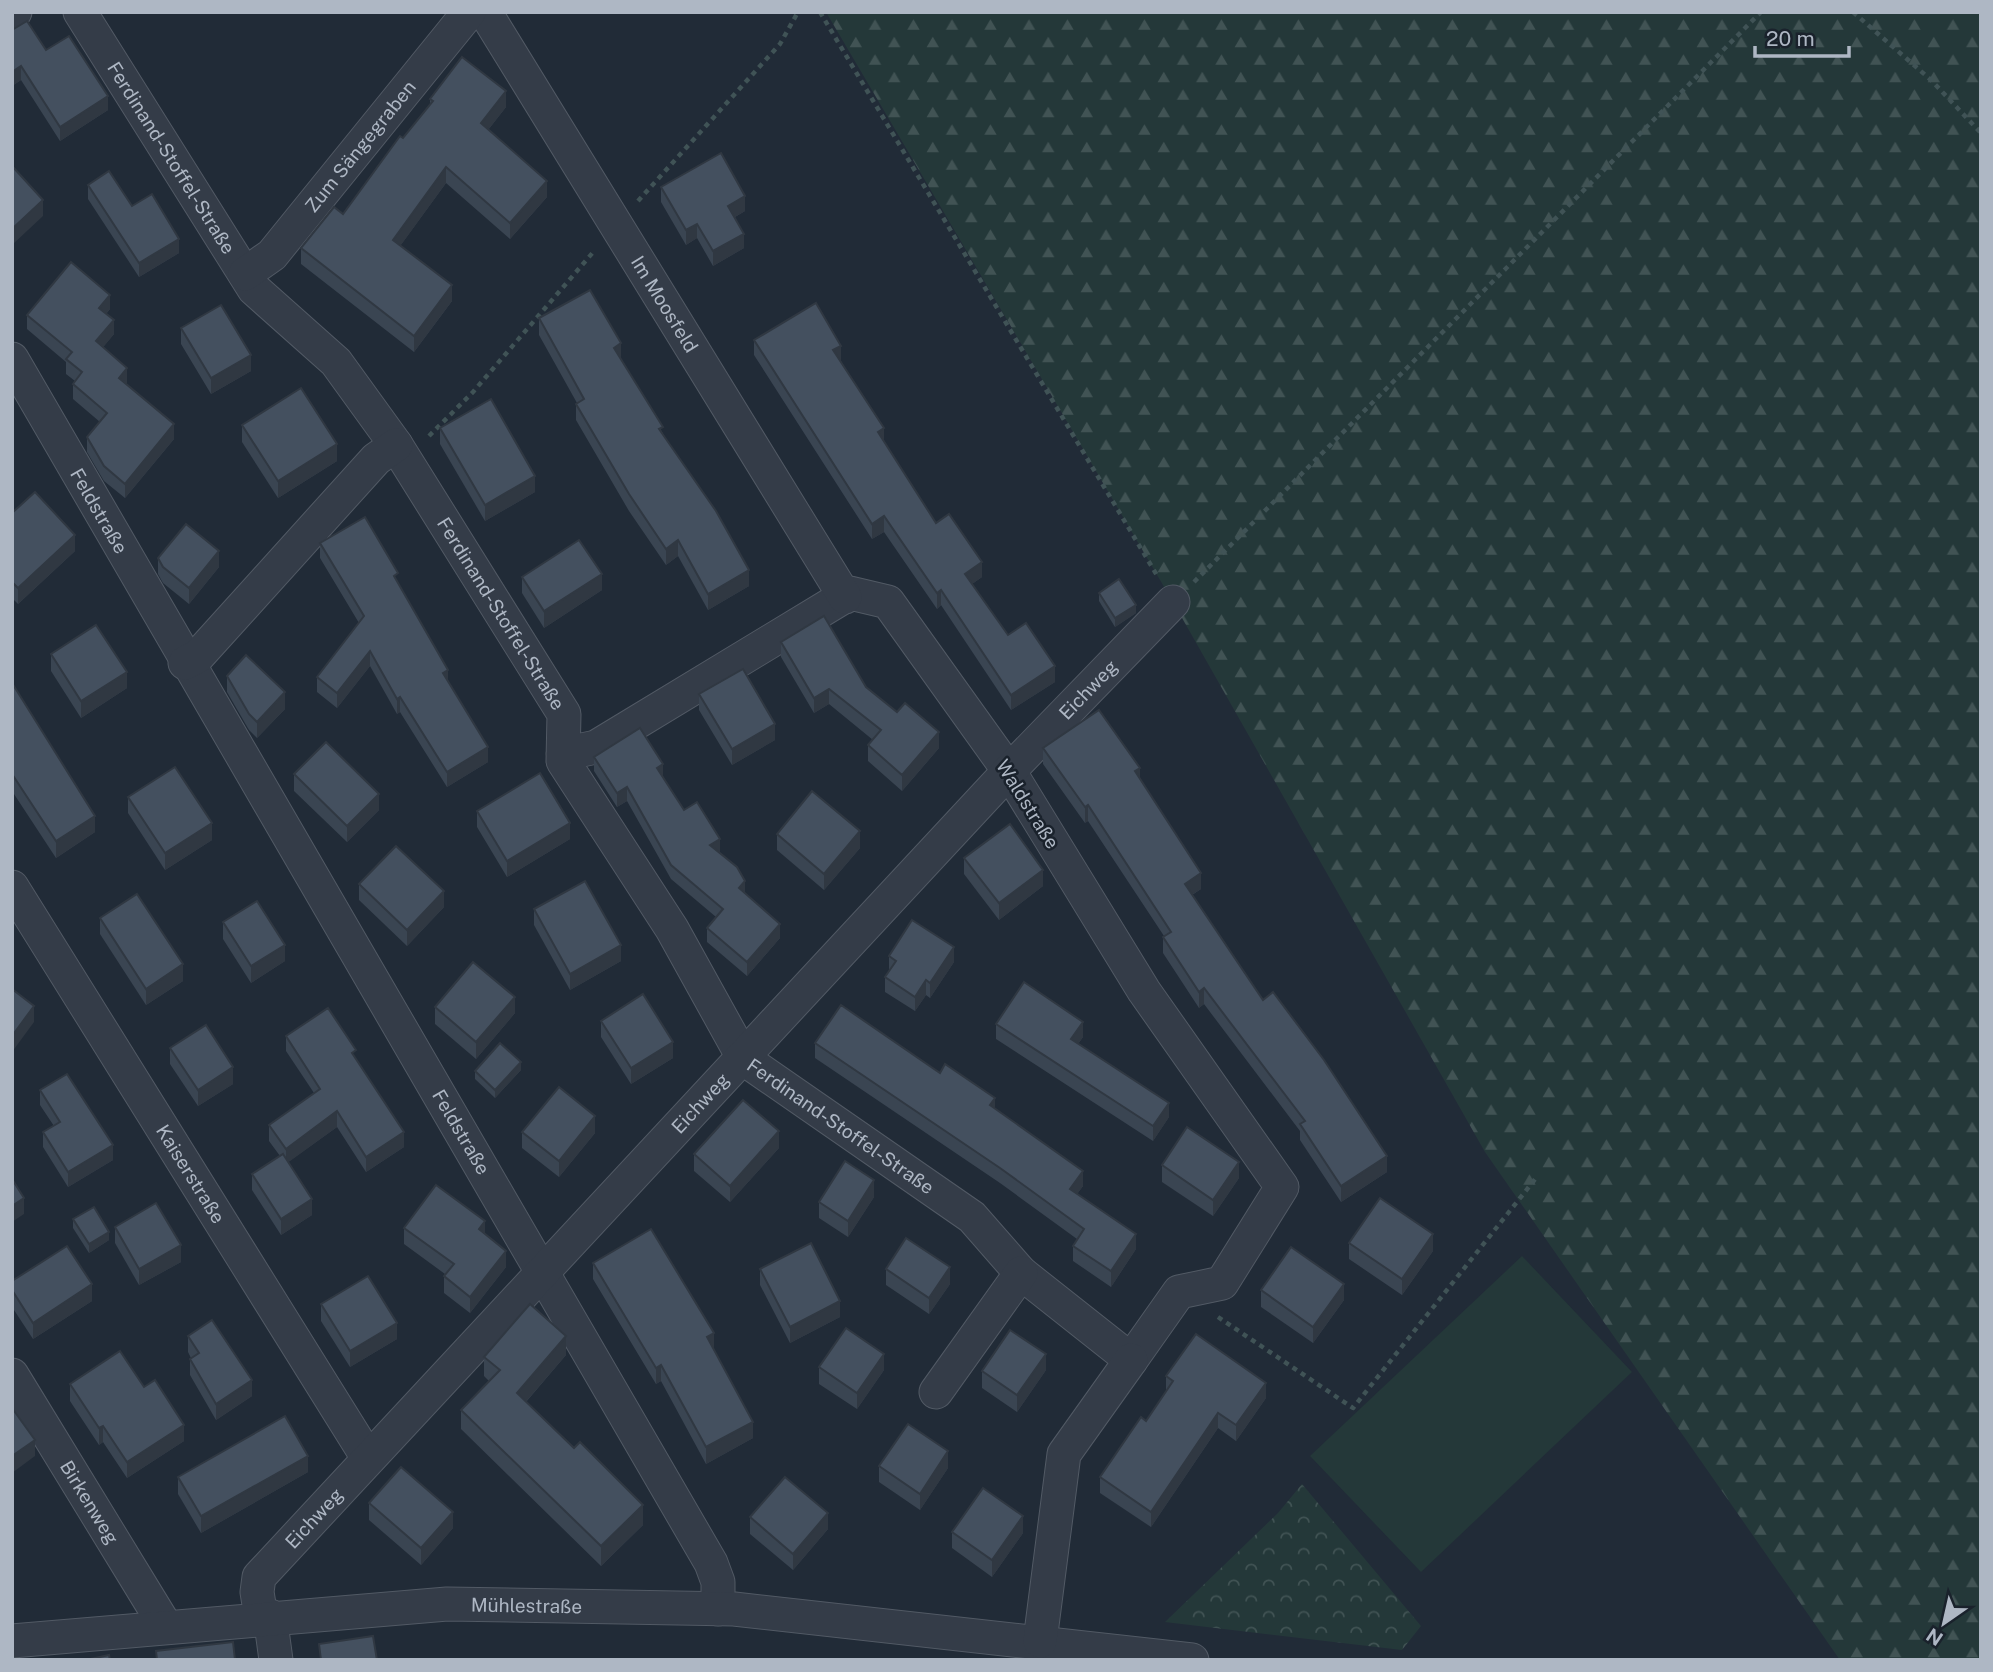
<svg xmlns="http://www.w3.org/2000/svg" width="1993" height="1672" font-family="'Public Sans',sans-serif">
<style>
.forest{fill:url(#forest-firs)}
.park{fill:url(#park-crowns)}
.pitch{fill:#243839}
.lines{fill:none;stroke-linecap:round;stroke-linejoin:round}
.street-casing{stroke:#525a65;stroke-width:35}
.path{stroke:#405356;stroke-width:4.5;stroke-dasharray:5 5;stroke-linecap:butt}
.street{stroke:#343c48;stroke-width:33}
.wall{fill:#3a4552}
.shaded-wall{fill:#303842}
.building{fill:#44505f;stroke:#303842;stroke-width:2}
.labels{text-anchor:middle;stroke-width:5;stroke-linejoin:round;paint-order:stroke}
.street-label{font-size:19px;fill:#aeb7c4;stroke:#1a222c}
</style>
<defs>
<pattern id="forest-firs" width="22" height="20" patternUnits="userSpaceOnUse" patternTransform="scale(1.75)"><rect width="22" height="20" fill="#243839"/><path d="M5 1l3.5 6h-7zM16 11l3.5 6h-7z" fill="#415354"/></pattern>
<pattern id="park-crowns" width="20" height="18" patternUnits="userSpaceOnUse" patternTransform="scale(1.75)"><rect width="20" height="18" fill="#243839"/><path d="M2 6a3 3 0 1 1 6 0M12 15a3 3 0 1 1 6 0" fill="none" stroke="#415354"/></pattern>
</defs>
<rect width="100%" height="100%" fill="#212b37"/>
<!-- forest -->
<path class="forest" d="M826 12H1981V1660H1840L1485 1152 1173 602Z"/>
<!-- park -->
<path class="park" d="M1302 1484 1421 1626 1402 1650 1165 1622 1278 1513Z"/>
<!-- pitch -->
<path class="pitch" d="M1522 1256 1632 1372 1421 1572 1310 1456Z"/>
<g class="lines">
<!-- street casing -->
<g class="street-casing">
<g id="street">
<path id="s1" d="M80 12 254 289 336 362 396 445 564 714 563 761 672 929 744 1059 972 1217 1021 1273 1131 1360 1179 1292 1222 1283 1282 1187 1144 991 1009 771 888 602 850 593 596 747 563 754"/>
<path id="s2" d="M485 12 845 597"/>
<path d="M12 16 15 12"/>
<path id="s3" d="M245 274 272 255 469 12"/>
<path id="s4" d="M12 359C242 762 481 1160 711 1563L718 1582V1609"/>
<path d="M185 663 198 656 376 459 396 445"/>
<path id="s5" d="M12 887 368 1458"/>
<path id="s6" d="M12 1375 166 1627"/>
<path d="M936 1392 1021 1273"/>
<path d="M270 1616 276 1660"/>
<path id="s7" d="M261 1617 257 1592 259 1577 1009 771 1173 602"/>
<path id="s8" d="M12 1641 447 1604 734 1609 1192 1660"/>
<path d="M1040 1641 1064 1454 1131 1360"/>
</g>
</g>
<!-- path -->
<g class="path">
<path d="M820 12 1158 577"/>
<path d="M1853 12 1931 80 1981 133"/>
<path d="M638 201 780 44 798 12"/>
<path d="M429 436 473 392 595 250"/>
<path d="M1194 582 1761 12"/>
<path d="M1218 1317 1353 1408 1536 1178"/>
</g>
<!-- street -->
<use href="#street" class="street"/>
</g>
<!-- wall -->
<g class="wall">
<path d="M12 30 108 110 60 141 21 80 12 86Z"/>
<path d="M430 99 506 107 488 130 547 197 510 239 446 183 400 246 452 301 414 352 301 264V248L343 214 430 105Z"/>
<path d="M88 185 132 206 179 253 139 277 88 199Z"/>
<path d="M661 187 745 211 735 217 744 248 713 266 697 238 686 245 661 202Z"/>
<path d="M110 309 106 314 114 334 103 347 127 383 126 384 174 439 125 498 104 481 87 452V437L100 422 73 399V384L75 381 66 374V362L27 329V315Z"/>
<path d="M539 318 621 359 749 586 708 610 678 556 666 565 629 511 576 420V404L577 403 539 335Z"/>
<path d="M181 328 251 371 211 394 181 344Z"/>
<path d="M754 340 841 361 884 441 936 523 982 577 972 584 1008 635 1055 682 1011 710 941 605 937 609 884 532 872 539 754 355Z"/>
<path d="M242 425 337 461 278 498 242 442Z"/>
<path d="M440 428 535 492 485 521 440 444Z"/>
<path d="M12 513 75 551 18 604 12 598Z"/>
<path d="M320 543 398 583 488 762 447 787 400 712 397 714 370 666 337 708 317 692V677L359 623 320 558Z"/>
<path d="M158 558 219 567 189 604 163 583 158 574Z"/>
<path d="M522 577 602 590 544 628 522 593Z"/>
<path d="M1099 593 1136 613 1115 627 1099 601Z"/>
<path d="M781 642 866 687 939 748 902 791 868 761V745L873 740 829 704 814 713 781 657Z"/>
<path d="M51 654 127 688 81 718 51 671Z"/>
<path d="M227 676 285 709 257 738 249 730 227 692Z"/>
<path d="M12 683 95 832 56 858 12 791Z"/>
<path d="M699 694 775 740 732 765 699 710Z"/>
<path d="M1043 748 1140 779 1201 889 1192 895 1263 1000 1387 1172 1341 1202 1300 1140V1131L1204 1004 1199 1008 1163 953V937L1164 936 1088 821 1085 823 1043 764Z"/>
<path d="M594 757 663 778 684 810 720 853 745 894 780 938 747 976 707 942V928L716 917 671 879 627 801 617 807 594 771Z"/>
<path d="M294 774 379 810 347 842 294 791Z"/>
<path d="M128 797 212 840 165 870 128 813Z"/>
<path d="M477 811 570 839 507 877 477 827Z"/>
<path d="M777 834 860 848 824 890 777 850Z"/>
<path d="M964 858 1043 886 999 920 964 874Z"/>
<path d="M359 884 444 907 407 946 359 900Z"/>
<path d="M534 909 621 961 570 990 534 925Z"/>
<path d="M100 918 183 981 146 1005 100 934Z"/>
<path d="M223 922 285 961 251 983 223 939Z"/>
<path d="M889 956 954 962 930 998 926 995 915 1011 885 992V977L889 971Z"/>
<path d="M435 1007 515 1013 476 1059 435 1024Z"/>
<path d="M601 1021 673 1058 631 1084 601 1037Z"/>
<path d="M996 1024 1083 1037 1078 1044 1169 1117 1153 1141 996 1039Z"/>
<path d="M286 1036 356 1059 404 1147 366 1172 337 1127 288 1162 312 1215 281 1235 252 1190V1174L280 1156 269 1141V1125L314 1093 286 1051Z"/>
<path d="M815 1043 940 1073 995 1109 1083 1186 1077 1194 1136 1249 1111 1287 1073 1261V1246L1077 1239 1000 1183 815 1058Z"/>
<path d="M170 1048 233 1084 198 1106 170 1064Z"/>
<path d="M521 1070 495 1098 475 1079V1071Z"/>
<path d="M40 1090 113 1160 68 1187 43 1147V1132L54 1126 40 1105Z"/>
<path d="M522 1132 595 1133 559 1177 522 1148Z"/>
<path d="M779 1148 730 1202 694 1171V1154Z"/>
<path d="M1162 1165 1239 1178 1213 1216 1162 1182Z"/>
<path d="M874 1197 848 1237 819 1218V1202Z"/>
<path d="M73 1219 109 1240 89 1253 73 1228Z"/>
<path d="M115 1227 181 1262 139 1285 115 1243Z"/>
<path d="M404 1228 485 1234 506 1267 470 1313 444 1293V1276L445 1274 404 1244Z"/>
<path d="M1349 1243 1433 1251 1402 1295 1349 1259Z"/>
<path d="M593 1263 753 1438 706 1464 661 1381 656 1384 593 1279Z"/>
<path d="M760 1269 840 1317 790 1343 760 1285Z"/>
<path d="M886 1269 950 1284 929 1314 886 1285Z"/>
<path d="M12 1281 92 1301 33 1339 12 1307Z"/>
<path d="M1261 1290 1344 1300 1313 1343 1261 1307Z"/>
<path d="M321 1304 397 1339 350 1367 321 1321Z"/>
<path d="M188 1336 252 1396 216 1420 190 1375V1359L191 1358 188 1352Z"/>
<path d="M566 1355 526 1402 574 1448 643 1525 601 1566 461 1429V1410L489 1381 484 1376V1357Z"/>
<path d="M819 1367 884 1370 857 1409 819 1384Z"/>
<path d="M1046 1370 1017 1412 982 1388V1371Z"/>
<path d="M1166 1376 1266 1398 1236 1441 1218 1428 1151 1527 1100 1493V1477L1146 1421 1166 1392Z"/>
<path d="M70 1384 144 1387 184 1441 127 1478 103 1442 99 1445 70 1401Z"/>
<path d="M879 1466 948 1468 920 1510 879 1482Z"/>
<path d="M308 1472 201 1533 178 1494V1477Z"/>
<path d="M369 1503 453 1528 421 1565 369 1520Z"/>
<path d="M750 1517 828 1529 793 1570 750 1534Z"/>
<path d="M952 1532 1023 1533 992 1577 952 1548Z"/>
</g>
<!-- shaded-wall -->
<g class="shaded-wall">
<path d="M21 66V80L12 86V72Z"/>
<path d="M506 91V107L481 139V123Z"/>
<path d="M108 96V110L60 141V127Z"/>
<path d="M446 167V183L393 256V240Z"/>
<path d="M547 181V197L510 239V223Z"/>
<path d="M745 196V211L728 221V206Z"/>
<path d="M43 200V216L12 245V229Z"/>
<path d="M697 224V238L686 245V230Z"/>
<path d="M744 234V248L713 266V251Z"/>
<path d="M179 239V253L139 277V263Z"/>
<path d="M452 285V301L414 352V336Z"/>
<path d="M110 295V309L99 322V308Z"/>
<path d="M114 320V334L96 356V341Z"/>
<path d="M621 343V360L614 348Z"/>
<path d="M841 346V361L833 366V350Z"/>
<path d="M251 355V371L211 394V378Z"/>
<path d="M127 368V383L119 393V378Z"/>
<path d="M174 424V439L125 498V484Z"/>
<path d="M884 428V443L878 432Z"/>
<path d="M337 444V461L278 498V481Z"/>
<path d="M535 476V492L485 521V505Z"/>
<path d="M884 516V532L872 539V524Z"/>
<path d="M75 535V551L18 604V588Z"/>
<path d="M678 540V556L666 565V549Z"/>
<path d="M219 551V567L189 604V588Z"/>
<path d="M982 562V577L965 589V574Z"/>
<path d="M749 570V586L708 610V594Z"/>
<path d="M602 574V590L544 628V611Z"/>
<path d="M941 590V605L937 609V593Z"/>
<path d="M1136 605V613L1115 627V618Z"/>
<path d="M370 651V666L337 708V693Z"/>
<path d="M1055 666V682L1011 710V695Z"/>
<path d="M448 670V686L443 673Z"/>
<path d="M127 672V688L81 718V701Z"/>
<path d="M829 689V704L814 713V698Z"/>
<path d="M285 692V709L257 738V722Z"/>
<path d="M400 697V712L397 714V699Z"/>
<path d="M775 724V740L732 765V749Z"/>
<path d="M939 732V748L902 791V775Z"/>
<path d="M488 747V762L447 787V772Z"/>
<path d="M663 764V779L657 768Z"/>
<path d="M1140 768V784L1135 771Z"/>
<path d="M627 787V801L617 807V793Z"/>
<path d="M379 794V810L347 842V826Z"/>
<path d="M1088 805V821L1085 823V807Z"/>
<path d="M95 816V832L56 858V841Z"/>
<path d="M212 823V840L165 870V853Z"/>
<path d="M570 823V839L507 877V861Z"/>
<path d="M860 831V848L824 890V874Z"/>
<path d="M720 839V853L710 845Z"/>
<path d="M1043 870V886L999 920V903Z"/>
<path d="M1201 873V889L1185 899V884Z"/>
<path d="M745 881V895L739 888Z"/>
<path d="M444 891V907L407 946V930Z"/>
<path d="M780 924V938L747 976V962Z"/>
<path d="M285 945V961L251 983V966Z"/>
<path d="M621 945V961L570 990V974Z"/>
<path d="M954 947V962L930 998V983Z"/>
<path d="M183 964V981L146 1005V989Z"/>
<path d="M926 980V995L915 1011V997Z"/>
<path d="M1204 988V1004L1199 1008V992Z"/>
<path d="M515 997V1013L476 1059V1042Z"/>
<path d="M34 1006V1022L12 1052V1036Z"/>
<path d="M1083 1022V1037L1071 1054V1039Z"/>
<path d="M673 1042V1058L631 1084V1068Z"/>
<path d="M521 1062V1070L495 1098V1090Z"/>
<path d="M233 1067V1084L198 1106V1090Z"/>
<path d="M995 1098V1113L990 1105Z"/>
<path d="M1169 1103V1117L1153 1141V1126Z"/>
<path d="M337 1111V1127L286 1164V1149Z"/>
<path d="M595 1116V1133L559 1177V1161Z"/>
<path d="M779 1131V1148L730 1202V1186Z"/>
<path d="M404 1132V1147L366 1172V1157Z"/>
<path d="M113 1145V1160L68 1187V1172Z"/>
<path d="M1387 1156V1172L1341 1202V1186Z"/>
<path d="M1239 1162V1178L1213 1216V1200Z"/>
<path d="M1083 1171V1186L1070 1204V1189Z"/>
<path d="M874 1180V1197L848 1237V1221Z"/>
<path d="M24 1198V1214L12 1222V1206Z"/>
<path d="M312 1199V1215L281 1235V1219Z"/>
<path d="M485 1221V1237L479 1229Z"/>
<path d="M109 1232V1240L89 1253V1244Z"/>
<path d="M1136 1234V1249L1111 1287V1271Z"/>
<path d="M1433 1234V1251L1402 1295V1279Z"/>
<path d="M181 1245V1262L139 1285V1269Z"/>
<path d="M506 1251V1267L470 1313V1297Z"/>
<path d="M950 1267V1284L929 1314V1298Z"/>
<path d="M92 1284V1301L33 1339V1323Z"/>
<path d="M1344 1284V1300L1313 1343V1327Z"/>
<path d="M840 1301V1317L790 1343V1327Z"/>
<path d="M397 1323V1339L350 1367V1351Z"/>
<path d="M714 1333V1349L707 1337Z"/>
<path d="M566 1336V1355L517 1412V1393Z"/>
<path d="M884 1354V1370L857 1409V1393Z"/>
<path d="M1046 1354V1370L1017 1412V1395Z"/>
<path d="M661 1365V1381L656 1384V1368Z"/>
<path d="M252 1380V1396L216 1420V1404Z"/>
<path d="M1266 1383V1398L1236 1441V1425Z"/>
<path d="M1218 1413V1428L1151 1527V1512Z"/>
<path d="M753 1422V1438L706 1464V1447Z"/>
<path d="M184 1425V1441L127 1478V1462Z"/>
<path d="M103 1426V1442L99 1445V1428Z"/>
<path d="M35 1440V1456L12 1473V1456Z"/>
<path d="M948 1451V1468L920 1510V1494Z"/>
<path d="M308 1456V1472L201 1533V1516Z"/>
<path d="M643 1505V1525L601 1566V1546Z"/>
<path d="M453 1512V1528L421 1565V1548Z"/>
<path d="M828 1513V1529L793 1570V1554Z"/>
<path d="M1023 1516V1533L992 1577V1560Z"/>
</g>
<!-- building -->
<g class="building">
<path d="M27 21 46 50 69 36 108 96 60 127 21 66 12 72V30Z"/>
<path d="M462 57 506 91 481 123 547 181 510 223 446 167 393 240 452 285 414 336 301 248 334 207 343 214 400 136 403 138 433 101 430 99Z"/>
<path d="M721 153 745 196 728 206 744 234 713 251 697 224 686 230 661 187Z"/>
<path d="M12 166 43 200 12 229Z"/>
<path d="M109 171 132 206 152 194 179 239 139 263 88 185Z"/>
<path d="M71 262 110 295 99 308 114 320 96 341 127 368 119 378 174 424 125 484 104 466 87 437 107 413 73 384 82 372 66 359 72 352 27 315Z"/>
<path d="M590 290 621 343 614 348 663 427 659 429 716 511 749 570 708 594 678 540 666 549 629 494 576 404 584 399 539 318Z"/>
<path d="M816 303 841 346 833 350 884 428 878 432 936 523 949 514 982 562 965 574 1008 635 1026 623 1055 666 1011 695 941 590 937 593 884 516 872 524 754 340Z"/>
<path d="M221 305 251 355 211 378 181 328Z"/>
<path d="M301 388 337 444 278 481 242 425Z"/>
<path d="M491 399 535 476 485 505 440 428Z"/>
<path d="M35 492 75 535 18 588 12 582V513Z"/>
<path d="M365 517 398 573 394 576 448 670 443 673 488 747 447 772 400 697 397 699 370 651 337 693 317 677 364 616 320 543Z"/>
<path d="M186 524 219 551 189 588 163 567 158 558Z"/>
<path d="M579 540 602 574 544 611 522 577Z"/>
<path d="M1119 579 1136 605 1115 618 1099 593Z"/>
<path d="M824 616 866 687 897 712 905 703 939 732 902 775 868 745 881 730 829 689 814 698 781 642Z"/>
<path d="M96 625 127 672 81 701 51 654Z"/>
<path d="M246 655 285 692 257 722 249 714 227 676Z"/>
<path d="M743 669 775 724 732 749 699 694Z"/>
<path d="M12 683 95 816 56 841 12 774Z"/>
<path d="M1099 710 1140 768 1135 771 1201 873 1185 884 1263 1000 1273 992 1324 1060 1387 1156 1341 1186 1300 1124 1305 1121 1204 988 1199 992 1163 937 1171 932 1088 805 1085 807 1043 748Z"/>
<path d="M640 728 663 764 657 768 684 810 697 802 720 839 710 845 737 867 745 881 739 888 780 924 747 962 707 928 723 909 671 865 627 787 617 793 594 757Z"/>
<path d="M326 742 379 794 347 826 294 774Z"/>
<path d="M175 767 212 823 165 853 128 797Z"/>
<path d="M540 773 570 823 507 861 477 811Z"/>
<path d="M812 791 860 831 824 874 777 834Z"/>
<path d="M1010 824 1043 870 999 903 964 858Z"/>
<path d="M396 846 444 891 407 930 359 884Z"/>
<path d="M585 881 621 945 570 974 534 909Z"/>
<path d="M137 894 183 964 146 989 100 918Z"/>
<path d="M257 901 285 945 251 966 223 922Z"/>
<path d="M912 920 954 947 930 983 926 980 915 997 885 977 896 961 889 956Z"/>
<path d="M473 962 515 997 476 1042 435 1007Z"/>
<path d="M1024 982 1083 1022 1071 1039 1169 1103 1153 1126 996 1024Z"/>
<path d="M12 989 34 1006 12 1036Z"/>
<path d="M643 994 673 1042 631 1068 601 1021Z"/>
<path d="M841 1005 940 1073 945 1064 995 1098 990 1105 1083 1171 1070 1189 1136 1234 1111 1271 1073 1246 1084 1229 1000 1168 815 1043Z"/>
<path d="M328 1008 356 1050 352 1053 404 1132 366 1157 337 1111 286 1149 269 1125 320 1089 286 1036Z"/>
<path d="M206 1025 233 1067 198 1090 170 1048Z"/>
<path d="M500 1043 521 1062 495 1090 475 1071Z"/>
<path d="M67 1074 113 1145 68 1172 43 1132 60 1122 40 1090Z"/>
<path d="M559 1087 595 1116 559 1161 522 1132Z"/>
<path d="M743 1100 779 1131 730 1186 694 1154Z"/>
<path d="M1187 1127 1239 1162 1213 1200 1162 1165Z"/>
<path d="M283 1154 312 1199 281 1219 252 1174Z"/>
<path d="M845 1161 874 1180 848 1221 819 1202Z"/>
<path d="M12 1179 24 1198 12 1206Z"/>
<path d="M436 1185 485 1221 479 1229 506 1251 470 1297 444 1276 454 1264 404 1228Z"/>
<path d="M1380 1198 1433 1234 1402 1279 1349 1243Z"/>
<path d="M156 1203 181 1245 139 1269 115 1227Z"/>
<path d="M94 1207 109 1232 89 1244 73 1219Z"/>
<path d="M651 1229 714 1333 707 1337 753 1422 706 1447 661 1365 656 1368 593 1263Z"/>
<path d="M906 1238 950 1267 929 1298 886 1269Z"/>
<path d="M811 1243 840 1301 790 1327 760 1269Z"/>
<path d="M67 1246 92 1284 33 1323 12 1290V1281Z"/>
<path d="M1291 1247 1344 1284 1313 1327 1261 1290Z"/>
<path d="M368 1276 397 1323 350 1351 321 1304Z"/>
<path d="M530 1304 566 1336 517 1393 574 1448 580 1442 643 1505 601 1546 461 1410 500 1370 484 1357Z"/>
<path d="M212 1320 252 1380 216 1404 190 1359 199 1353 188 1336Z"/>
<path d="M846 1328 884 1354 857 1393 819 1367Z"/>
<path d="M1010 1330 1046 1354 1017 1395 982 1371Z"/>
<path d="M1196 1334 1266 1383 1236 1425 1218 1413 1151 1512 1100 1477 1141 1417 1146 1421 1173 1381 1166 1376Z"/>
<path d="M120 1351 144 1387 155 1380 184 1425 127 1462 103 1426 99 1428 70 1384Z"/>
<path d="M12 1408 35 1440 12 1456Z"/>
<path d="M285 1416 308 1456 201 1516 178 1477Z"/>
<path d="M908 1424 948 1451 920 1494 879 1466Z"/>
<path d="M401 1467 453 1512 421 1548 369 1503Z"/>
<path d="M785 1477 828 1513 793 1554 750 1517Z"/>
<path d="M983 1488 1023 1516 992 1560 952 1532Z"/>
<path d="M373 1636 377 1660H321L319 1644Z"/>
<path d="M233 1642 235 1660H157L156 1651Z"/>
<path d="M109 1655 110 1660H86Z"/>
</g>
<g class="labels">
<!-- street labels -->
<g class="street-label">
<text dy="7" stroke="none"><textPath href="#s3" startOffset="173">Zum Sängegraben</textPath></text>
<text dy="7" stroke="none"><textPath href="#s1" startOffset="172">Ferdinand-Stoffel-Straße</textPath></text>
<text dy="7" stroke="none"><textPath href="#s2" startOffset="343">Im Moosfeld</textPath></text>
<text dy="7" stroke="none"><textPath href="#s4" startOffset="175">Feldstraße</textPath></text>
<text dy="7" stroke="none"><textPath href="#s1" startOffset="738">Ferdinand-Stoffel-Straße</textPath></text>
<text dy="7" stroke="none"><textPath href="#s7" startOffset="1255">Eichweg</textPath></text>
<text transform="translate(1028 804) rotate(58)" y="7">Waldstraße</text>
<text dy="7" stroke="none"><textPath href="#s7" startOffset="688">Eichweg</textPath></text>
<text dy="7" stroke="none"><textPath href="#s1" startOffset="1370">Ferdinand-Stoffel-Straße</textPath></text>
<text dy="7" stroke="none"><textPath href="#s4" startOffset="894">Feldstraße</textPath></text>
<text dy="7" stroke="none"><textPath href="#s5" startOffset="338">Kaiserstraße</textPath></text>
<text dy="7" stroke="none"><textPath href="#s6" startOffset="149">Birkenweg</textPath></text>
<text dy="7" stroke="none"><textPath href="#s7" startOffset="121">Eichweg</textPath></text>
<text dy="7" stroke="none"><textPath href="#s8" startOffset="516">Mühlestraße</textPath></text>
</g>
</g>
<!-- border -->
<rect width="1993" height="1672" fill="none" stroke="#aeb7c4" stroke-width="28"/>
<!-- north arrow -->
<g transform="translate(1944 1623) rotate(214)" stroke="#1a222c" stroke-width="5" paint-order="stroke">
<path d="M0-5L12 26L0 18L-12 26Z" fill="#aeb7c4"/>
<text y="-10" font-size="19" font-weight="bold" text-anchor="middle" fill="#aeb7c4">N</text>
</g>
<!-- scale -->
<path d="M1755 46v10h94v-10" fill="none" stroke="#aeb7c4" stroke-width="3.5"/>
<text x="1766" y="46" font-size="21" fill="#aeb7c4" stroke="#1a222c" stroke-width="5" paint-order="stroke">20 m</text>
</svg>
